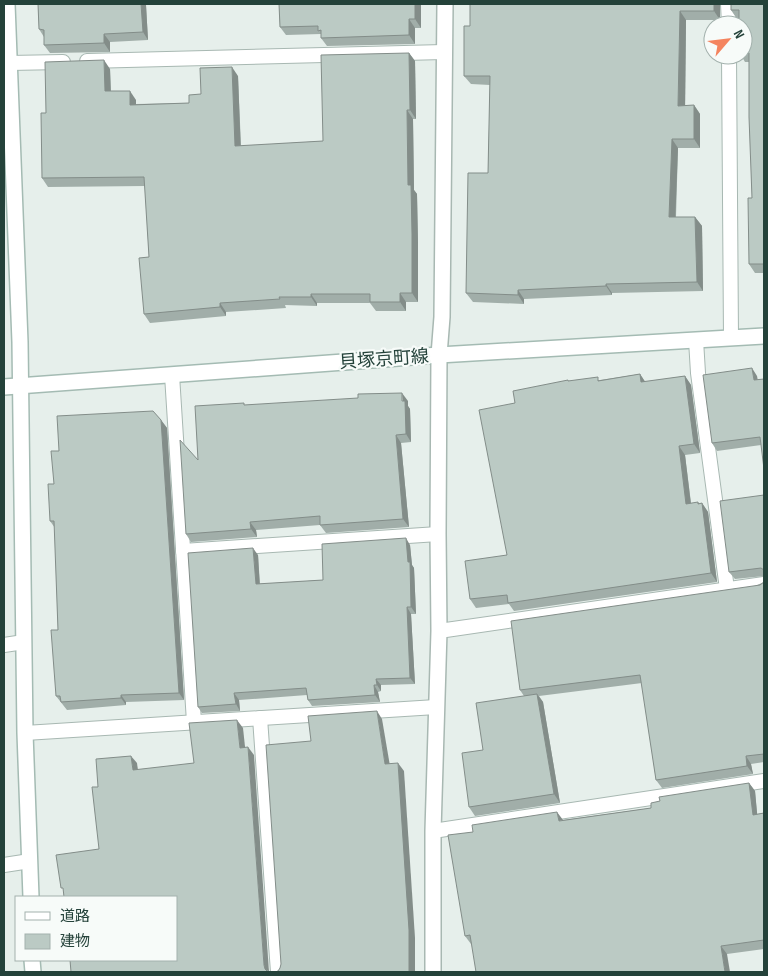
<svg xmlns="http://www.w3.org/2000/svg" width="768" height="976" font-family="'Sofia Sans Condensed','Noto Sans JP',sans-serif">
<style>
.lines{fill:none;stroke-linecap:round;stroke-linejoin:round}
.lane-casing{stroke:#a8b8b2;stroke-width:16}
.street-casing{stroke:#a8b8b2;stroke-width:18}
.secondary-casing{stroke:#a4bbb3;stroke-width:18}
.lane{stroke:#fff;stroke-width:14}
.street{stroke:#fff;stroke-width:15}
.secondary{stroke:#fff;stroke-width:15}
.wall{fill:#a1aea9}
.shaded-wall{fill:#838d89}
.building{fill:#bbcac4;stroke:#838d89}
.labels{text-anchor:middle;stroke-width:4.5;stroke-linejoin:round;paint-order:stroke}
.street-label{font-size:18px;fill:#24423a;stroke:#f7fbf9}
</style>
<rect width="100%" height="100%" fill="#e6efeb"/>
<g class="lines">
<!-- lane casing -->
<g class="lane-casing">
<g id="lane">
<path d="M728 4 729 25"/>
<path d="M729 55 731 338"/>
<path d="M87 61 444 52"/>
<path d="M9 63 63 62"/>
<path d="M696 340 698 373 727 589"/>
<path d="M172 375 194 722"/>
<path d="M183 551 438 534"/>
<path d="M439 631 764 584"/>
<path d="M4 645 24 642"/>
<path d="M260 718 278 972"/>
<path d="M25 733 436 707"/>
<path d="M433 831 764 781"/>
<path d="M4 865 30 861"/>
</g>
</g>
<!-- street casing -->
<g class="street-casing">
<path id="street" d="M433 972V831L439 631 438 534 439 355 442 317 445 4"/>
</g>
<!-- secondary casing -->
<g class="secondary-casing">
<g id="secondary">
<path d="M7 4 20 342 25 733 31 897"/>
<path d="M4 387 439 355 764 336"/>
<path d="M32 960 33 972"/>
</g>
</g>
<!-- lane -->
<use href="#lane" class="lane"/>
<!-- street -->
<use href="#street" class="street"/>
<!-- secondary -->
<use href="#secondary" class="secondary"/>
</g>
<!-- wall -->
<g class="wall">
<path d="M38 4H152V5H146L148 40 110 42V52L50 53 44 45V37L39 29Z"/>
<path d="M279 4H421V28H415V44L327 46 321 38V34L286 35 280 27Z"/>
<path d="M470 4H720V20H686L685 106 694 105 700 114V148H678L676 217H695L702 226 703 291 612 293V295L524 299V304L473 302 466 293 488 173 490 85 471 84 464 76 470 26Z"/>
<path d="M764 4V273H755L749 264 752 198 749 62H745L741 55H743V25L739 19H737L731 10Z"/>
<path d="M409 53 415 61 416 119H413L414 190 417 194 418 243V302H406V311H376L370 303H317V306L285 305 286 308 226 312V316L150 323 144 314 149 257 145 186 48 187 42 178 46 113 110 69 111 91 136 100V104L189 103 201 94 238 76 241 146 323 141Z"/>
<path d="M640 374 645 382 685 376 691 385 700 453 685 455 691 503H702L708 512 717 582 514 611 509 604 476 608 470 599 507 555 515 403 568 380V381L600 380Z"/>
<path d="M757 376 761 445 717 451 712 443Z"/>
<path d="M408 401V406L410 409 411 442 401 443 409 527 326 533 320 525 256 530 257 537 191 542 186 534 198 460 245 405Z"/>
<path d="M161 420 167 428 184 700 126 702V705L67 710 56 696 58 630 55 528 50 521 54 484 59 451Z"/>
<path d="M764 495V576L735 579 729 572Z"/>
<path d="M410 545 412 565 414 568 416 614H411L415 684 381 685V691L378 692 380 702 312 706 308 700 307 695 239 700 240 711 202 713 198 707 258 555 260 584 323 580Z"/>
<path d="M764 582V762L751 764 753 774 662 788 656 780 642 683 539 696 543 702 560 803 475 816 469 807 483 750 524 696 520 690Z"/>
<path d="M749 783 755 791 757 814 764 813V949L727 954 471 944 465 936 563 820 651 808Z"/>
</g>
<!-- shaded-wall -->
<g class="shaded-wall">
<path d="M141 4H146V5L148 40 143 32Z"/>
<path d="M415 4H421V28L415 19Z"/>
<path d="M714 4H720V20L714 11Z"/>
<path d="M680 11 686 20 685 115 678 106Z"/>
<path d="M409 19 415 28V44L409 35Z"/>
<path d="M104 34 110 42V52L104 43Z"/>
<path d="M409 53 415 61 416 119 410 110Z"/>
<path d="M104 60 110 69 111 100 105 91Z"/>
<path d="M232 67 238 76 241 155 235 146Z"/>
<path d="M130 91 136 100V113L130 105Z"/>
<path d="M694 105 700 114V148L694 139Z"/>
<path d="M407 110 413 119 414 190 417 194 418 243V302L412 293 408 185Z"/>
<path d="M672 139 678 148 675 226 669 217Z"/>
<path d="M695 217 702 226 703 291 697 282Z"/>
<path d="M606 284 612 293V295L606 286Z"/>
<path d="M518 290 524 299V304L518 295Z"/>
<path d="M400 293 406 302V311L400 302Z"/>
<path d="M311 294 317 303V306L311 297Z"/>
<path d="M220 303 226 312V316L220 307Z"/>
<path d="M752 368 757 376 759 388 754 380Z"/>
<path d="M640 374 646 383 641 382Z"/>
<path d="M685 376 691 385 700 453 694 444Z"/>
<path d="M402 393 408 401V406L410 409 411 442 406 434Z"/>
<path d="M161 420 167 428 184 700 179 693Z"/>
<path d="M396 435 401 443 409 527 403 519Z"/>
<path d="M679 446 685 455 692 513 686 504Z"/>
<path d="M698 502 703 510 702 503 708 512 717 582 711 573Z"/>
<path d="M250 522 256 530 257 537 251 529Z"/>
<path d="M406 538 410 545 412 565 414 568 416 614 411 607Z"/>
<path d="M253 548 258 555 260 590 256 584Z"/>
<path d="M407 607 411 614 415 684 410 678Z"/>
<path d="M376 679 381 685V691L377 685Z"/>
<path d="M374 685 378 692 380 702 375 695Z"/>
<path d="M234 693 239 700 240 711 236 704Z"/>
<path d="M537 694 543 702 560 803 554 794Z"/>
<path d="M121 695 126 702V705L121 698Z"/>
<path d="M377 711 382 719 391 772 385 764Z"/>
<path d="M237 720 243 728 246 756 240 748Z"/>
<path d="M248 747 254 755 269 972 265 969 264 965Z"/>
<path d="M131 756 137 763 139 778 133 770Z"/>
<path d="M746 756 751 764 753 774 747 766Z"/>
<path d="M398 763 404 771 415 938V972H409Z"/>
<path d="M749 783 755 791 758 823 753 815Z"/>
<path d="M557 812 563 820 559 821Z"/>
<path d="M721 946 727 954 730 972H725Z"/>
</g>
<!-- building -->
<g class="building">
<path d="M38 4H141L143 32 104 34V43L44 45V30L39 29Z"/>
<path d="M279 4H415V19H409V35L321 38V30L318 31V26L280 27Z"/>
<path d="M470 4H714V11H680L678 106 694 105V139H672L669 217H695L697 282 606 284V286L518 290V295L466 293 468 173H488L490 76H464V26H470Z"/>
<path d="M731 4H764V264H749L748 198H752L749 117V53H743V25H739V10H731Z"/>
<path d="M409 53 410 110H407L408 185H411L412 234V293H400V302H370V294H311V297H279L280 299 220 303V307L144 314 139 258 149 257 144 177 42 178 41 113H46L45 62 104 60 105 91H130V105L189 103V95L201 94 200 68 232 67 235 146 323 141 321 55Z"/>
<path d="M752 368 754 380 764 379V469L760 437 712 443 703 375Z"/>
<path d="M640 374 641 382 685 376 694 444 679 446 686 504 698 502V504L702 503 711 573 508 603 507 595 470 599 465 561 507 555 479 410 515 403 513 391 568 380V381L598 377V381Z"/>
<path d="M402 393V401H405L406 434 396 435 403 519 320 525V516L250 522 251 529 186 534 180 440 198 460 195 406 244 403V405L358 398V394Z"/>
<path d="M153 411 161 420 179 693 121 695V698L61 702 60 696H56L51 630H58L54 521H50L48 484H54L51 451H59L57 416Z"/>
<path d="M764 495V570L761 568 729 572 720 501Z"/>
<path d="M406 538 408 562H410L411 607H407L410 678 376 679 377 685H374L375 695 308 700 306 688 234 693 236 704 198 707 188 553 253 548 256 584 323 580 322 544Z"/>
<path d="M764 582V754L746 756 747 766 656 780 640 675 520 690 511 621 760 585Z"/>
<path d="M537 694 554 794 469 807 462 753 483 750 476 703Z"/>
<path d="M377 711 385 764 398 763 409 930V972H275L278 971 280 968 281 964 266 745 311 741 308 716Z"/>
<path d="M237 720 240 748 248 747 264 965 265 969 268 972H271H71L70 960H176V897H64L63 888H61L56 855 99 849 92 787H98L96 759 131 756 133 770 194 763 189 723Z"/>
<path d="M749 783 753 815 764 813V940L721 946 725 972H476L470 935 465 936 448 835 473 832 472 825 557 812 559 821 651 808V803L660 801 659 797Z"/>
</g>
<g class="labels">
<!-- street labels -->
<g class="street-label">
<text transform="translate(384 359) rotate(-4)" y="6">貝塚京町線</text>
</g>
</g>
<!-- border -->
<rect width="768" height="976" fill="none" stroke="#24423a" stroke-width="10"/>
<!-- legend -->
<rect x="15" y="896" width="162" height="65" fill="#f7fbf9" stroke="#a3b1ad"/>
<rect x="25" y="912" width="25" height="8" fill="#ffffff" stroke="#a3b1ad"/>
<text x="60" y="921" font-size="15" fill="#24423a">道路</text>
<rect x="25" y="934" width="25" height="15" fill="#bbcac4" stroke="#a3b1ad"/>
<text x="60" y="946" font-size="15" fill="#24423a">建物</text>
<!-- north arrow -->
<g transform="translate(728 40) rotate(62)"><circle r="24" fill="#f7fbf9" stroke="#a3b1ad"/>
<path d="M0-4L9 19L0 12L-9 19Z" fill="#f4845f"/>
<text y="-8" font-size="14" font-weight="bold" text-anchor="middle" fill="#24423a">N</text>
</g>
</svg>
